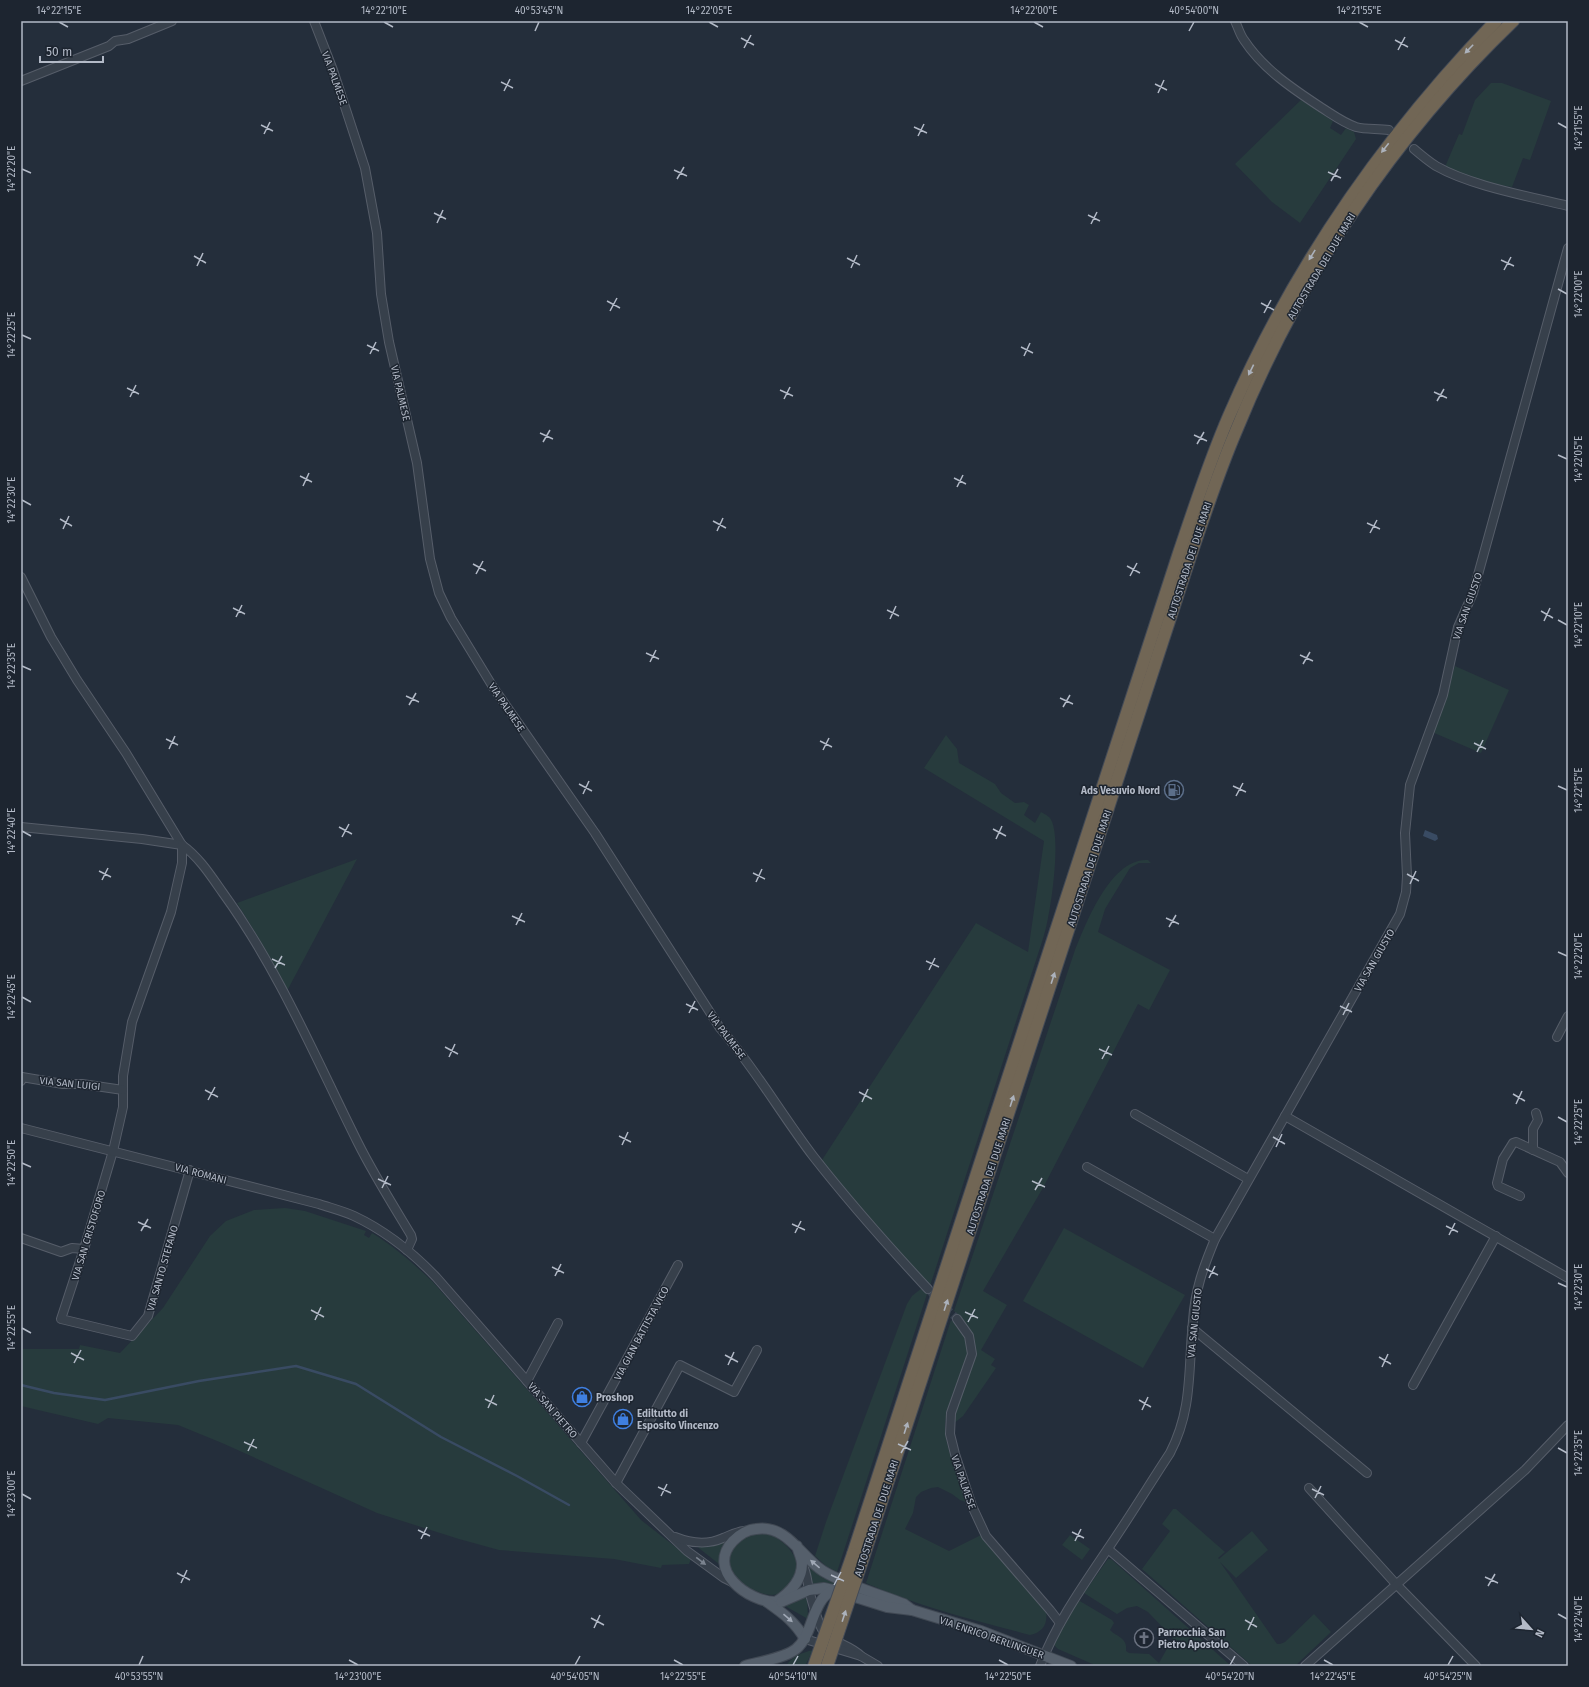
<svg xmlns="http://www.w3.org/2000/svg" width="1589" height="1687" font-family="'Fira Sans',sans-serif">
<style>
.green{fill:#273b3d}
.water{fill:#394b63}
.lines{fill:none;stroke-linecap:round;stroke-linejoin:round}
.stream{stroke:#394b63;stroke-width:2.5}
.minor-tunnel{stroke:#394350;stroke-width:8;stroke-dasharray:8 4;stroke-linecap:butt}
.minor-casing{stroke:#565d69;stroke-width:10}
.major-casing{stroke:#414954;stroke-width:12}
.highway-casing{stroke:#434a56;stroke-width:14}
.minor{stroke:#37404b;stroke-width:8}
.major{stroke:#555f6b;stroke-width:10}
.highway{stroke:#716655;stroke-width:12}
.highway-bridge-casing{stroke:#434a56;stroke-width:14;stroke-linecap:butt}
.highway-bridge{stroke:#716655;stroke-width:12}
.oneway{fill:#acb2bc}
.oneway2{fill:#7b838f}
.oneway3{fill:#a0a8b5}
.ticks{fill:none;stroke:#b3bac7;stroke-width:1.5}
.labels{text-anchor:middle;stroke-width:3;stroke-linejoin:round;paint-order:stroke}
.street-label{font-size:10px;fill:#b3bac7;stroke:#1d2530}
.poi-label{font-size:10px;font-weight:bold;fill:#b3bac7;stroke:#1d2530;text-anchor:start}
.neatline{fill:none;stroke:#b3bac7;stroke-width:1.5}
.ticks-label{font-size:10px;text-anchor:middle;fill:#b3bac7}
</style>
<rect width="100%" height="100%" fill="#242e3b"/>
<!-- green -->
<g class="green">
<path d="M1491 83H1502L1551 101 1530 160 1523 158 1512 187 1489 183 1445 167 1459 134 1462 135 1475 100Z"/>
<path d="M1301 100 1333 121 1330 128 1341 135 1346 128 1354 132 1356 139 1300 223 1272 202 1235 164Z"/>
<path d="M1455 666 1509 690 1481 753 1432 732Z"/>
<path d="M946 735 957 749 959 763 995 784 1001 793 1015 803 1024 802 1029 805 1024 815 1035 823 1041 812C1044 814 1047 815 1049 817 1062 829 1052 900 1048 918 1046 930 1042 942 1038 954L930 1286 865 1214 822 1160 976 923 1028 952 1044 841 924 768Z"/>
<path d="M357 859 287 991 258 937 237 903Z"/>
<path d="M1148 860 1151 863H1139L1130 868 1105 909 1098 932 1170 970 1149 1010 1138 1004 1044 1186 983 1291 1007 1305 981 1350 995 1359 991 1365 996 1368 963 1416 953 1424V1414L975 1353C974 1335 967 1323 954 1311L1074 953C1085 925 1111 857 1148 860Z"/>
<path d="M285 1208 305 1211 366 1231 364 1235 369 1238 372 1233C395 1247 414 1264 433 1282L641 1520 691 1559 689 1564 662 1565 661 1568 614 1559 499 1550 459 1539 377 1513 222 1443 178 1425 108 1418 98 1424 21 1406V1349H79L80 1345 120 1353 163 1308 210 1236 226 1221 254 1210Z"/>
<path d="M1064 1228 1185 1295 1143 1368 1023 1301Z"/>
<path d="M922 1288 927 1294 837 1572 826 1566 815 1556 826 1522 907 1304 912 1296Z"/>
<path d="M951 1320C990 1355 946 1388 945 1427 945 1449 961 1482 968 1503L960 1500 952 1494 938 1487 931 1488 921 1492 916 1497 913 1513 905 1529 949 1551 981 1535 1046 1611C1048 1624 1043 1632 1030 1635 975 1620 918 1607 866 1583Z"/>
<path d="M1173 1509H1176L1225 1552 1218 1558 1219 1559 1252 1531 1268 1550 1236 1578 1220 1562 1277 1644H1280L1285 1642 1314 1614 1331 1632 1295 1666H1253L1250 1664 1142 1569 1170 1531 1162 1524Z"/>
<path d="M762 1532C784 1537 811 1564 789 1585 787 1587 784 1591 780 1593 766 1601 735 1582 729 1569 727 1563 728 1559 729 1554 730 1547 735 1540 741 1537 747 1534 756 1534 762 1532Z"/>
<path d="M1070 1535 1090 1549 1082 1560 1062 1545Z"/>
<path d="M730 1540 724 1568 695 1545Z"/>
<path d="M1108 1559H1111L1231 1666H1097L1058 1649 1054 1645 1064 1621 1078 1600 1112 1620 1114 1623 1110 1630C1117 1637 1128 1638 1126 1651L1129 1653 1149 1654 1159 1663 1173 1638 1148 1612 1137 1606 1127 1608 1117 1614 1084 1593Z"/>
<path d="M809 1564 839 1584 838 1587H812Z"/>
<path d="M807 1595 808 1619 785 1606Z"/>
<path d="M813 1650 805 1666H786C793 1655 802 1653 813 1650Z"/>
</g>
<!-- water -->
<path class="water" d="M1425 830 1437 835 1438 839 1435 841 1423 836Z"/>
<g class="lines">
<!-- stream -->
<path class="stream" d="M21 1385 54 1393 105 1400 199 1381 296 1366 356 1384 441 1437 517 1476 569 1505"/>
<!-- minor-tunnel -->
<path class="minor-tunnel" d="M928 1289 957 1319"/>
<!-- minor casing -->
<g class="minor-casing">
<g id="minor">
<path d="M314 21 333 70 365 168 377 233 381 294 389 342 417 463 430 559 439 593 451 618 493 687 595 833 720 1028C755 1068 781 1114 813 1156 849 1202 888 1246 928 1289"/>
<path d="M1235 21C1238 27 1240 35 1244 40 1263 69 1293 89 1322 108 1333 115 1344 123 1356 127 1367 130 1378 128 1389 130"/>
<path d="M21 81 109 46 115 41 128 39 172 21"/>
<path d="M1414 149C1421 155 1428 161 1436 166 1471 186 1528 196 1568 206"/>
<path d="M21 577 51 637 77 680 126 753 182 845C199 857 211 876 223 893 279 970 316 1059 358 1143 374 1175 393 1205 411 1235L412 1239 407 1250"/>
<path d="M21 827 142 839 182 845"/>
<path d="M182 845V863L171 912 132 1022 123 1076V1107L113 1151 84 1249 61 1319 132 1336 148 1316 190 1170"/>
<path d="M1557 1037 1568 1016"/>
<path d="M21 1081 22 1077 63 1084H82L123 1090"/>
<path d="M1135 1114 1248 1179"/>
<path d="M1285 1116 1568 1278"/>
<path d="M21 1128 319 1204C331 1208 343 1211 354 1216 386 1231 413 1253 436 1277L616 1483 687 1551 724 1578 734 1583"/>
<path d="M1533 1150V1129L1538 1120 1536 1113"/>
<path d="M1087 1167 1215 1239"/>
<path d="M1520 1196 1498 1186 1497 1183 1503 1159 1513 1143 1516 1142 1560 1162 1568 1173"/>
<path d="M21 1238 61 1252 72 1248 84 1249"/>
<path d="M957 1319 969 1336 972 1354 951 1413 950 1434 955 1454 972 1506 986 1536 1050 1610 1060 1623"/>
<path d="M1192 1328 1367 1473"/>
<path d="M527 1381 558 1323"/>
<path d="M1413 1385 1496 1236"/>
<path d="M581 1443 678 1265"/>
<path d="M616 1483 680 1365 734 1392 757 1350"/>
<path d="M1309 1488 1396 1584 1476 1666"/>
<path d="M675 1537C690 1543 708 1545 723 1538 731 1535 736 1532 744 1531"/>
<path d="M1108 1549 1244 1666"/>
<path d="M802 1564C807 1572 807 1581 809 1590 812 1601 817 1621 823 1631 830 1642 851 1645 861 1656"/>
<path d="M805 1639 861 1656 878 1666"/>
<path d="M1040 1666C1056 1624 1082 1587 1107 1550 1129 1518 1149 1485 1170 1453 1193 1409 1188 1369 1193 1321 1195 1290 1203 1268 1215 1239L1400 914 1406 892 1407 876 1405 833 1410 785 1443 695 1458 627 1473 593 1568 248"/>
<path d="M1305 1666 1525 1470 1568 1425"/>
</g>
</g>
<!-- major casing -->
<g class="major-casing">
<g id="major">
<path d="M797 1546C798 1551 802 1558 802 1564 802 1581 788 1594 776 1602 748 1602 706 1570 733 1541 740 1534 746 1530 756 1529 787 1524 801 1557 823 1571 846 1585 878 1594 904 1604L912 1610"/>
<path d="M767 1602C784 1614 794 1621 805 1639"/>
<path d="M781 1602 809 1590 824 1588 833 1590 887 1607 912 1610 981 1631 1071 1666"/>
<path d="M745 1666C759 1662 785 1658 796 1649 814 1634 811 1601 833 1590"/>
</g>
</g>
<!-- highway casing -->
<g class="highway-casing">
<g id="highway">
<path d="M853 1554 1178 556C1194 509 1209 462 1229 416 1293 268 1384 137 1496 21"/>
<path d="M863 1558 1189 560C1204 516 1218 473 1236 431 1298 278 1394 135 1513 21"/>
</g>
</g>
<!-- minor -->
<use href="#minor" class="minor"/>
<!-- major -->
<use href="#major" class="major"/>
<!-- highway -->
<use href="#highway" class="highway"/>
<!-- highway-bridge casing -->
<g class="highway-bridge-casing">
<g id="highway-bridge">
<path d="M814 1666 853 1554"/>
<path d="M827 1666 863 1558"/>
</g>
</g>
<!-- highway-bridge -->
<use href="#highway-bridge" class="highway-bridge"/>
</g>
<!-- one-way arrows -->
<defs><path id="oneway-solid" d="M-6-.8H1V-3.2L6.5 0L1 3.2V.8H-6Z"/></defs>
<g class="oneway">
<use href="#oneway-solid" transform="translate(1469 49) rotate(134)"/>
<use href="#oneway-solid" transform="translate(1385 148) rotate(128)"/>
<use href="#oneway-solid" transform="translate(1312 255) rotate(122)"/>
<use href="#oneway-solid" transform="translate(1251 370) rotate(116)"/>
<use href="#oneway-solid" transform="translate(1053 978) rotate(-72)"/>
<use href="#oneway-solid" transform="translate(1012 1101) rotate(-72)"/>
<use href="#oneway-solid" transform="translate(946 1305) rotate(-72)"/>
<use href="#oneway-solid" transform="translate(906 1428) rotate(-72)"/>
<use href="#oneway-solid" transform="translate(844 1616) rotate(-72)"/>
</g>
<use class="oneway2" href="#oneway-solid" transform="translate(701 1561) rotate(37)"/>
<g class="oneway3">
<use href="#oneway-solid" transform="translate(815 1564) rotate(-140)"/>
<use href="#oneway-solid" transform="translate(788 1618) rotate(41)"/>
</g>
<!-- ticks -->
<path class="ticks" d="M59 22 68 27M384 22 393 27M709 22 718 27M1034 22 1043 27M1359 22 1368 27M535 31 539 22M1189 31 1194 22M741 38 754 45M1395 40 1408 47M744 48 751 35M1398 50 1405 37M501 82 513 88M1155 84 1167 90M504 91 510 79M1158 93 1164 80M1558 123 1567 128M261 125 273 131M914 127 927 133M264 134 270 122M918 136 924 124M22 169 31 173M674 170 687 176M1328 172 1341 178M677 179 684 167M1331 181 1338 169M434 213 446 219M1088 215 1100 221M437 223 443 210M1091 224 1097 212M194 256 206 263M847 258 860 265M1501 260 1514 266M197 266 203 253M851 268 857 255M1504 270 1511 257M1558 289 1567 294M607 301 620 308M1261 303 1274 310M610 311 617 298M1264 313 1271 300M22 335 31 339M367 345 379 351M1021 347 1033 353M370 354 376 342M1024 356 1030 343M127 388 139 394M780 390 793 396M1434 392 1447 398M130 397 136 385M784 399 790 387M1437 401 1444 389M540 433 553 439M1194 435 1207 441M543 442 550 430M1197 444 1204 432M1558 455 1567 459M300 476 312 482M954 478 966 484M303 486 309 473M957 487 963 475M22 500 31 505M60 519 72 526M713 521 726 528M1367 523 1380 529M63 529 69 516M717 531 723 518M1370 533 1377 520M473 564 486 571M1127 566 1140 573M476 574 483 561M1130 576 1137 563M233 608 245 614M887 610 899 616M1541 611 1553 618M236 617 242 605M890 619 896 606M1558 620 1567 625M1544 621 1550 608M646 653 659 659M1300 655 1313 661M650 662 656 650M1303 664 1310 652M22 666 31 670M406 696 419 702M1060 698 1073 704M409 705 416 693M1063 707 1070 695M166 739 178 745M820 741 832 747M1474 743 1486 749M169 749 175 736M823 750 829 738M1477 752 1483 740M579 784 592 791M1233 786 1246 792M1558 786 1567 790M583 794 589 781M1236 796 1243 783M339 827 352 834M993 829 1006 836M22 831 31 836M342 837 349 824M996 839 1002 826M99 871 111 877M753 873 765 879M1407 874 1419 881M102 880 108 868M756 882 762 869M1410 884 1416 871M512 916 525 922M1166 918 1179 924M516 925 522 913M1169 927 1176 915M1558 952 1567 956M272 959 285 965M926 961 939 967M275 968 282 956M929 970 935 958M22 997 31 1002M686 1004 698 1010M1340 1006 1352 1012M689 1013 695 1001M1343 1015 1349 1003M445 1047 458 1054M1099 1049 1112 1055M449 1057 455 1044M1102 1059 1109 1046M205 1090 218 1097M859 1092 872 1099M1513 1094 1525 1101M208 1100 215 1087M862 1102 868 1089M1516 1104 1522 1091M1558 1117 1567 1122M619 1136 631 1142M1273 1137 1285 1144M622 1145 628 1132M1276 1147 1282 1134M22 1163 31 1167M378 1179 391 1185M1032 1181 1045 1187M382 1188 388 1176M1035 1190 1042 1178M138 1222 151 1228M792 1224 805 1230M1446 1226 1458 1232M141 1231 148 1219M795 1233 801 1221M1449 1235 1455 1223M552 1267 564 1273M1206 1269 1218 1275M555 1276 561 1264M1209 1278 1215 1266M1558 1283 1567 1287M311 1310 324 1317M965 1312 978 1318M315 1320 321 1307M968 1322 975 1309M22 1328 31 1333M71 1353 84 1360M725 1355 738 1362M1379 1357 1391 1364M74 1363 81 1350M728 1365 734 1352M1382 1367 1388 1354M485 1399 497 1405M1139 1400 1151 1407M488 1408 494 1395M1142 1410 1148 1397M244 1442 257 1448M898 1444 911 1450M1558 1448 1567 1453M248 1451 254 1439M901 1453 908 1441M658 1487 671 1493M1312 1489 1324 1495M22 1494 31 1499M661 1496 667 1484M1315 1498 1321 1486M418 1530 430 1536M1072 1532 1084 1538M421 1539 427 1527M1075 1541 1081 1529M177 1573 190 1580M831 1575 844 1581M1485 1577 1498 1583M181 1583 187 1570M834 1585 841 1572M1488 1586 1495 1574M1558 1614 1567 1619M591 1618 604 1625M1245 1620 1257 1627M594 1628 600 1615M1248 1630 1254 1617M349 1660 358 1665M674 1660 683 1665M999 1660 1008 1665M1324 1660 1333 1665M139 1665 143 1656M575 1665 580 1656M793 1665 798 1656M1230 1665 1235 1656M1448 1665 1453 1656"/>
<!-- icons -->
<defs>
<g id="fuel-ring" transform="scale(1)"><circle r="9.5" fill="#1d2530" stroke="#5c6f8a" stroke-width="1.5"/><path d="M-5.5-6h7V0h2V4h1.3V-2.5L3-4.5l.8-.8L6-3V5H2.5V1h-1V6h-7ZM-4.2-4.7v3.2H.2V-4.7Z" fill="#5c6f8a"/></g>
<g id="shop-ring" transform="scale(1)"><circle r="9.5" fill="#1d2530" stroke="#3f7fe0" stroke-width="1.5"/><path d="M-5-2.5h2.3a2.7 3.5 0 0 1 5.4 0H5L5.5 6h-11ZM-1.5-2.5h3a1.5 2.3 0 0 0-3 0Z" fill="#3f7fe0"/></g>
<g id="church-ring" transform="scale(1)"><circle r="9.5" fill="#1d2530" stroke="#6b7280" stroke-width="1.5"/><path d="M-1.2-6h2.4v3.5h3.3v2.4h-3.3V6h-2.4V-.1h-3.3v-2.4h3.3Z" fill="#6b7280"/></g>
</defs>
<g fill-rule="evenodd">
<use href="#fuel-ring" x="1174" y="790"/>
<use href="#shop-ring" x="582" y="1397"/>
<use href="#shop-ring" x="623" y="1419"/>
<use href="#church-ring" x="1144" y="1638"/>
</g>
<g class="labels">
<!-- street labels -->
<g class="street-label">
<text transform="translate(335 78) rotate(70)" y="4">VIA PALMESE</text>
<text transform="translate(1321 266) rotate(-59)" y="4">AUTOSTRADA DEI DUE MARI</text>
<text transform="translate(401 393) rotate(77)" y="4">VIA PALMESE</text>
<text transform="translate(1189 560) rotate(-72)" y="4">AUTOSTRADA DEI DUE MARI</text>
<text transform="translate(1467 606) rotate(-71)" y="4">VIA SAN GIUSTO</text>
<text transform="translate(507 707) rotate(56)" y="4">VIA PALMESE</text>
<text transform="translate(1089 868) rotate(-72)" y="4">AUTOSTRADA DEI DUE MARI</text>
<text transform="translate(1374 960) rotate(-60)" y="4">VIA SAN GIUSTO</text>
<text transform="translate(727 1035) rotate(53)" y="4">VIA PALMESE</text>
<text transform="translate(70 1083) rotate(6)" y="4">VIA SAN LUIGI</text>
<text transform="translate(201 1173) rotate(15)" y="4">VIA ROMANI</text>
<text transform="translate(988 1176) rotate(-72)" y="4">AUTOSTRADA DEI DUE MARI</text>
<text transform="translate(88 1235) rotate(-73)" y="4">VIA SAN CRISTOFORO</text>
<text transform="translate(162 1268) rotate(-74)" y="4">VIA SANTO STEFANO</text>
<text transform="translate(1194 1323) rotate(-84)" y="4">VIA SAN GIUSTO</text>
<text transform="translate(641 1333) rotate(-62)" y="4">VIA GIAN BATTISTA VICO</text>
<text transform="translate(553 1410) rotate(49)" y="4">VIA SAN PIETRO</text>
<text transform="translate(964 1482) rotate(71)" y="4">VIA PALMESE</text>
<text transform="translate(876 1518) rotate(-72)" y="4">AUTOSTRADA DEI DUE MARI</text>
<text transform="translate(992 1637) rotate(19)" y="4">VIA ENRICO BERLINGUER</text>
</g>
<!-- poi labels -->
<g class="poi-label">
<text x="1160" y="794" text-anchor="end">Ads Vesuvio Nord</text>
<text x="596" y="1401">Proshop</text>
<text x="637" y="1417">Ediltutto di<tspan x="637" dy="12">Esposito Vincenzo</tspan></text>
<text x="1158" y="1636">Parrocchia San<tspan x="1158" dy="12">Pietro Apostolo</tspan></text>
</g>
</g>
<!-- border -->
<rect width="1589" height="1687" fill="none" stroke="#1d2530" stroke-width="44"/>
<!-- north arrow -->
<g transform="translate(1531 1629) rotate(117)" stroke="#1d2530" stroke-width="3" paint-order="stroke">
<path d="M0-3L7 15L0 10L-7 15Z" fill="#b3bac7"/>
<text y="-6" font-size="11" font-weight="bold" text-anchor="middle" fill="#b3bac7">N</text>
</g>
<!-- scale -->
<path d="M40 56v6h63v-6" fill="none" stroke="#b3bac7" stroke-width="2"/>
<text x="46" y="56" font-size="12" fill="#b3bac7" stroke="#1d2530" stroke-width="3" paint-order="stroke">50 m</text>
<rect x="22" y="22" width="1545" height="1643" class="neatline"/>
<g class="ticks-label">
<text x="59" y="14">14°22'15"E</text>
<text x="384" y="14">14°22'10"E</text>
<text x="539" y="14">40°53'45"N</text>
<text x="709" y="14">14°22'05"E</text>
<text x="1034" y="14">14°22'00"E</text>
<text x="1194" y="14">40°54'00"N</text>
<text x="1359" y="14">14°21'55"E</text>
<text transform="translate(1578 128) rotate(-90)" y="4">14°21'55"E</text>
<text transform="translate(11 169) rotate(-90)" y="4">14°22'20"E</text>
<text transform="translate(1578 294) rotate(-90)" y="4">14°22'00"E</text>
<text transform="translate(11 335) rotate(-90)" y="4">14°22'25"E</text>
<text transform="translate(1578 459) rotate(-90)" y="4">14°22'05"E</text>
<text transform="translate(11 500) rotate(-90)" y="4">14°22'30"E</text>
<text transform="translate(1578 625) rotate(-90)" y="4">14°22'10"E</text>
<text transform="translate(11 666) rotate(-90)" y="4">14°22'35"E</text>
<text transform="translate(1578 790) rotate(-90)" y="4">14°22'15"E</text>
<text transform="translate(11 831) rotate(-90)" y="4">14°22'40"E</text>
<text transform="translate(1578 956) rotate(-90)" y="4">14°22'20"E</text>
<text transform="translate(11 997) rotate(-90)" y="4">14°22'45"E</text>
<text transform="translate(1578 1122) rotate(-90)" y="4">14°22'25"E</text>
<text transform="translate(11 1163) rotate(-90)" y="4">14°22'50"E</text>
<text transform="translate(1578 1287) rotate(-90)" y="4">14°22'30"E</text>
<text transform="translate(11 1328) rotate(-90)" y="4">14°22'55"E</text>
<text transform="translate(1578 1453) rotate(-90)" y="4">14°22'35"E</text>
<text transform="translate(11 1494) rotate(-90)" y="4">14°23'00"E</text>
<text transform="translate(1578 1619) rotate(-90)" y="4">14°22'40"E</text>
<text x="139" y="1680">40°53'55"N</text>
<text x="358" y="1680">14°23'00"E</text>
<text x="575" y="1680">40°54'05"N</text>
<text x="683" y="1680">14°22'55"E</text>
<text x="793" y="1680">40°54'10"N</text>
<text x="1008" y="1680">14°22'50"E</text>
<text x="1230" y="1680">40°54'20"N</text>
<text x="1333" y="1680">14°22'45"E</text>
<text x="1448" y="1680">40°54'25"N</text>
</g>
</svg>
